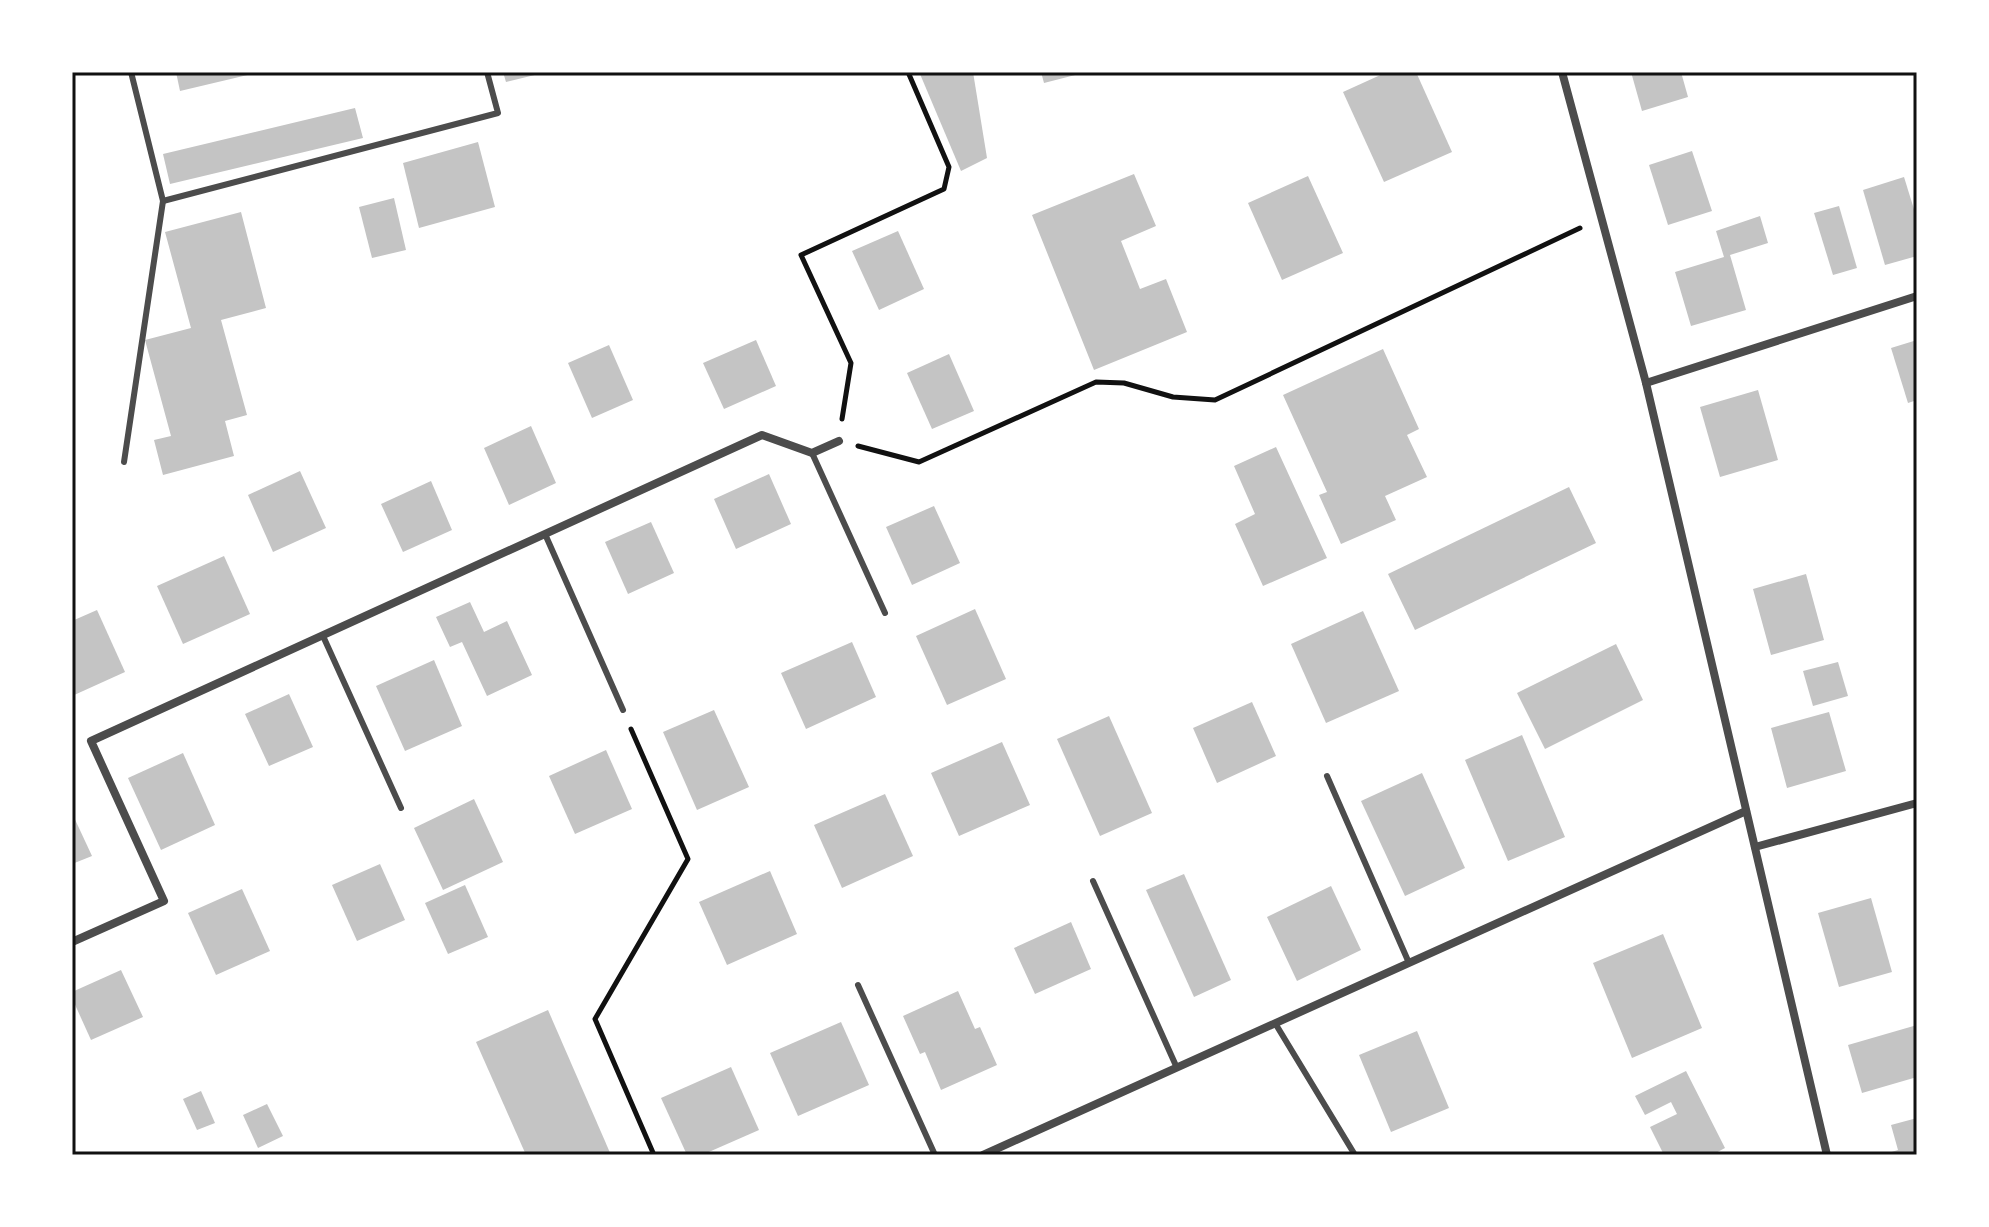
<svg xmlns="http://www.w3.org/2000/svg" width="1989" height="1227" font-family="Poppins,sans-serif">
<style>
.building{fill:#c4c4c4}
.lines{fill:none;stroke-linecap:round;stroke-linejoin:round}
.path{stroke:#111;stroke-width:5}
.service{stroke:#4c4c4c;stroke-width:6}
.minor{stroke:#4c4c4c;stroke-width:8}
.neatline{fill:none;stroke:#111;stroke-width:3}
</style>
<rect width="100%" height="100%" fill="#fff"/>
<!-- building -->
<g class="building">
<path d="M176 72H256V73L180 91Z"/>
<path d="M503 72H543V73L506 82Z"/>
<path d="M926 72H973L987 158 961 171 920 74Z"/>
<path d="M1041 72H1083V73L1044 83Z"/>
<path d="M1387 72H1416L1452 152 1384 182 1343 92Z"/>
<path d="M1631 72H1681L1688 97 1642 111Z"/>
<path d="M355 108 363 138 170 184 163 154Z"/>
<path d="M478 142 495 207 419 228 403 163Z"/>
<path d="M1692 151 1712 211 1668 225 1649 165Z"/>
<path d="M1134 174 1156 226 1121 241 1140 289 1166 279 1187 332 1094 370 1032 215Z"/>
<path d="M1308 176 1343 253 1282 280 1248 203Z"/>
<path d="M1904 177 1917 219V256L1885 265 1863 190Z"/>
<path d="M394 198 406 250 372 258 359 207Z"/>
<path d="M1839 206 1857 268 1833 275 1814 213Z"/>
<path d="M241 212 266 308 221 320 247 415 225 421 234 456 163 475 154 440 171 436 145 340 191 328 165 232Z"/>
<path d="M1760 216 1768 243 1730 255 1746 310 1691 326 1675 272 1724 257 1716 231Z"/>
<path d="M898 231 924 289 879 310 852 251Z"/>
<path d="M756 340 776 386 724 409 703 363Z"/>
<path d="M1917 340V400L1908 403 1891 348Z"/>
<path d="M609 345 633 400 592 418 568 363Z"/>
<path d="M1383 349 1419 429 1407 435 1427 477 1385 496 1396 520 1341 544 1319 495 1327 492 1283 395Z"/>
<path d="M949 354 974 411 932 429 907 373Z"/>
<path d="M1758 390 1778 460 1720 477 1700 407Z"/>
<path d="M531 426 556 483 509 505 484 448Z"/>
<path d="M1276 447 1327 558 1263 586 1235 524 1255 514 1234 466Z"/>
<path d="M300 471 326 528 273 552 248 495Z"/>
<path d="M769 474 791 524 736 549 714 499Z"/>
<path d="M431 481 452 530 403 552 381 504Z"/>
<path d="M1569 487 1596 543 1415 630 1388 574Z"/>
<path d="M934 506 960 563 912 585 886 527Z"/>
<path d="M651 522 674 573 628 594 605 542Z"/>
<path d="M224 556 250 614 183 644 157 586Z"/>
<path d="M1806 574 1824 640 1771 655 1753 589Z"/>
<path d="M470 602 484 632 507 621 532 675 487 696 462 642 450 647 436 617Z"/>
<path d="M975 609 1006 679 947 705 916 636Z"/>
<path d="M97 610 125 672 72 696V621Z"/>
<path d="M1363 611 1399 691 1326 723 1291 644Z"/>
<path d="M852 642 876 697 806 729 781 673Z"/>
<path d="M1616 644 1643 700 1545 749 1517 693Z"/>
<path d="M434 660 462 726 405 751 376 686Z"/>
<path d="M1838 662 1848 696 1813 706 1803 671Z"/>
<path d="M289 694 313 747 269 766 245 714Z"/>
<path d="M1252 702 1276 756 1217 783 1193 728Z"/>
<path d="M714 710 749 787 697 810 663 732Z"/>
<path d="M1829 712 1846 771 1787 788 1771 728Z"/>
<path d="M1109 716 1152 813 1100 836 1057 739Z"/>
<path d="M1522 735 1565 837 1508 861 1465 760Z"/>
<path d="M1002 742 1030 805 959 836 931 773Z"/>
<path d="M606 750 632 809 575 834 549 776Z"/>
<path d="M183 753 215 825 161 850 128 778Z"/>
<path d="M1422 773 1465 868 1405 896 1361 801Z"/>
<path d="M885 794 913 856 842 888 814 825Z"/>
<path d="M474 799 503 862 443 890 414 828Z"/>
<path d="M72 813 92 856 72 864Z"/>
<path d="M380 864 405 920 357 941 332 885Z"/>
<path d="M770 871 797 934 727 965 699 902Z"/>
<path d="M1184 874 1231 980 1194 997 1146 890Z"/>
<path d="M465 885 488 937 448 954 425 903Z"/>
<path d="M1331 886 1361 950 1297 981 1267 917Z"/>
<path d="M242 889 270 951 216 975 188 913Z"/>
<path d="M1871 898 1892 972 1839 987 1818 913Z"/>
<path d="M1071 922 1091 969 1035 994 1014 948Z"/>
<path d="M1663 934 1702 1028 1632 1058 1593 963Z"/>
<path d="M121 970 143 1017 91 1040 72 998V992Z"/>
<path d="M958 991 975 1029 980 1027 997 1065 941 1090 925 1052 920 1054 903 1016Z"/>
<path d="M548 1010 611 1155H526L476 1042Z"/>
<path d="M841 1022 869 1085 798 1116 770 1053Z"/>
<path d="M1917 1025V1077L1862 1093 1848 1045Z"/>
<path d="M1417 1031 1449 1108 1391 1132 1359 1055Z"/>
<path d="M731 1067 759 1130 702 1155H687L661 1098Z"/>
<path d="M1686 1071 1725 1148 1712 1155H1664L1650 1127 1677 1114 1671 1102 1645 1115 1635 1096Z"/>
<path d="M201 1091 215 1123 197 1130 183 1099Z"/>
<path d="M267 1104 283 1136 258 1148 243 1115Z"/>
<path d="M1917 1118V1155H1882L1898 1150 1891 1125Z"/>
</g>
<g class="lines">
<!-- path -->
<g class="path">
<path d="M842 419 851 363 801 255 944 189 949 167 908 72"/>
<path d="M858 446 919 462 1096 382 1124 383 1173 397 1215 400 1580 228"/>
<path d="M631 729 688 859 595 1019 654 1155"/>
</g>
<!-- service -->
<g class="service">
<path d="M163 201 498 113 487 72"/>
<path d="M812 453 885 613"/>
<path d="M124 462 163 201 131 72"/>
<path d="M545 534 623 710"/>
<path d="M323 636 401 808"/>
<path d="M1327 776 1409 963"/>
<path d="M1093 881 1177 1068"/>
<path d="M858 985 935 1155"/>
<path d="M1275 1023 1355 1155"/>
</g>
<!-- minor -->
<g class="minor">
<path d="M1562 72 1646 383 1827 1155"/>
<path d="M1646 383 1917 296"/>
<path d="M1755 847 1917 803"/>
<path d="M72 942 164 901 91 741 762 435 812 453 839 441"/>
<path d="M983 1155 1746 811"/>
</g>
</g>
<!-- border -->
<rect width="1989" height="1227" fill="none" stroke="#ffffff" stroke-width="148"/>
<rect x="74" y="74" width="1841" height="1079" class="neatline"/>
</svg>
